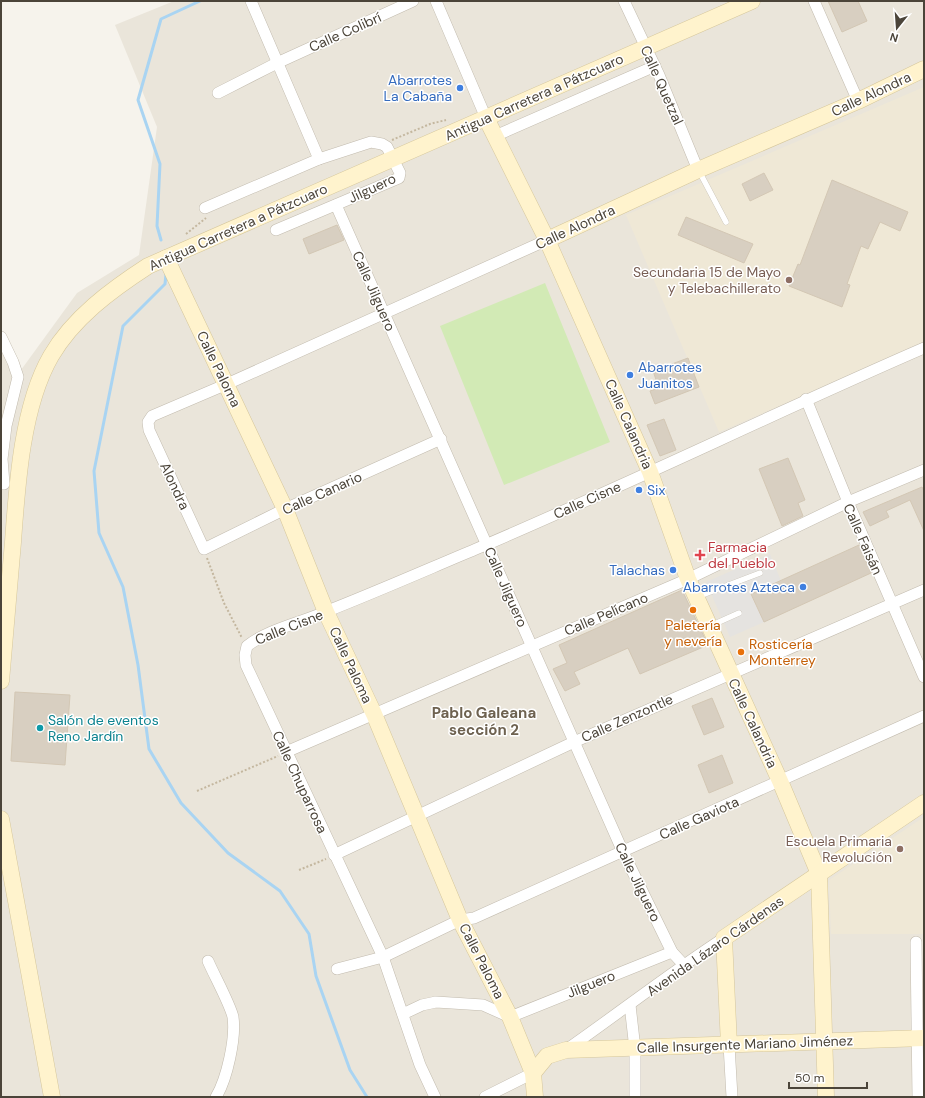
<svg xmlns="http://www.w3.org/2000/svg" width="925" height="1098" font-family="'DM Sans',sans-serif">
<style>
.residential{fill:#eae5da}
.education{fill:#efe8d6}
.green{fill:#d2eab5}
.parking{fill:#e5e3e0}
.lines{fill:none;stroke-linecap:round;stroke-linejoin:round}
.stream{stroke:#a9d4f2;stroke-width:3}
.building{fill:#d8cfc1;stroke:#d3c7b4}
.lane-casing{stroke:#c2bbae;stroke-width:6}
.street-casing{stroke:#c2bbae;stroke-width:12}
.secondary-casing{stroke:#d6c79b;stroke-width:17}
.path{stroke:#c4b79f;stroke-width:2;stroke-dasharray:2 2;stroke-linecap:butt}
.lane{stroke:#fff;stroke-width:5.5}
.street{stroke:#fff;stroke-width:11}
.secondary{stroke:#fff3cd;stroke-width:16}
.shop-dot{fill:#3f7fe0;stroke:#fff;stroke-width:1.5}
.education-dot{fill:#8d6e63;stroke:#fff;stroke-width:1.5}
.health-dot{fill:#e0444e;stroke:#fff;stroke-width:1.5}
.food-dot{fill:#e8710a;stroke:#fff;stroke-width:1.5}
.culture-dot{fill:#0f9aa8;stroke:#fff;stroke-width:1.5}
.labels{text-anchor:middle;stroke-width:3;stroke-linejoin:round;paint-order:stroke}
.street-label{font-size:14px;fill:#4b4439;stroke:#fff}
.shop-label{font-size:14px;fill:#366cbe;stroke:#fff;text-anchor:end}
.education-label{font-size:14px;fill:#785e54;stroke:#fff;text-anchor:end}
.health-label{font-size:14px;fill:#be3a42;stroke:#fff;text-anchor:start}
.food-label{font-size:14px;fill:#c56008;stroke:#fff}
.culture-label{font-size:14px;fill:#0d838f;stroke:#fff;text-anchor:start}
.neighbourhood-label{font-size:15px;font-weight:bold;fill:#6e6250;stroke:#fff}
</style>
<rect width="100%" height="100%" fill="#f6f3ec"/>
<!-- residential -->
<path class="residential" d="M174 1H924V1097H1V329L21 370 77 293 139 255 157 127 115 25Z"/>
<!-- education -->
<g class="education">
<path d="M924 87V344L719 432 626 215Z"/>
<path d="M924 817V934H831L829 880Z"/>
</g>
<!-- green -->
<path class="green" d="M545 283 610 442 504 485 440 326Z"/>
<!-- parking -->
<path class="parking" d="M770 554 781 581 751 594 764 622 730 637 706 582Z"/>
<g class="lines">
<!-- stream -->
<g class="stream">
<path d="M161 240 157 226 160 164 138 100 161 19 200 1"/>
<path d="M166 274 165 284 123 326 94 471 99 533 123 587 138 665 149 749 181 803 228 853 280 891 309 934 316 976 350 1070 367 1097"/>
</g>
</g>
<!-- building -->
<g class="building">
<path d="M828 1H858L867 21 842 32Z"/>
<path d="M764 173 773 190 750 201 742 184Z"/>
<path d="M832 180 908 212 900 231 880 222 868 249 861 246 847 284 850 285 842 307 789 286 798 264 800 265Z"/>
<path d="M686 217 753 244 744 263 678 235Z"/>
<path d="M337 225 344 240 309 254 303 239Z"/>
<path d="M688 358 699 387 655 404 650 391 659 388 653 371Z"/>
<path d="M664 419 676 450 660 456 647 425Z"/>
<path d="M788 458 805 500 798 503 803 516 782 526 759 469Z"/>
<path d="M922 487 924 491V531L910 500 886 511 889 517 870 526 863 512Z"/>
<path d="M859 545 871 573 764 622 751 594Z"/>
<path d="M682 590 708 645 640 674 628 648 574 672 580 684 565 691 553 669 567 663 559 645Z"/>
<path d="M15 692 70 695 65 765 11 761Z"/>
<path d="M712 698 724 727 704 735 692 706Z"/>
<path d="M722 755 733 783 709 793 698 765Z"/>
</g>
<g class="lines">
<!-- lane casing -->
<g class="lane-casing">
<g id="lane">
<path d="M699 171 726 222"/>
<path d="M697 597 760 573"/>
<path d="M710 626 739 613"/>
</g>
</g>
<!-- street casing -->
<g class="street-casing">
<g id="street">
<path d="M251 1 319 159"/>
<path d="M436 1 486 118"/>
<path d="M624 1 659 75 698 170"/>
<path d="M814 1 858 101"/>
<path d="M218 93 277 63 413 1"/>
<path d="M495 136 655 66"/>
<path d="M336 205 623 852 672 952 683 964"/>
<path d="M205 208 319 159 371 142 382 144 387 147 400 173 399 178 276 230"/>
<path d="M1 337 13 362 18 377 6 426 2 459 4 484"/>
<path d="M806 399 848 502 924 677"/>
<path d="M441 439 285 509 204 549 149 430 148 422 152 416 227 384 547 240"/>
<path d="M286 752 688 579 848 502 924 470"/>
<path d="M334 855 574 742 924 590"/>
<path d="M916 942 918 1097"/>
<path d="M208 961C214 975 230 1004 233 1017 236 1038 227 1079 216 1097"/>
<path d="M337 969 383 957 460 920 474 918 924 716"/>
<path d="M630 1005 635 1049V1097"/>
<path d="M403 1014 422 1005 436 1002 483 1005 510 1017 672 952"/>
<path d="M729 1045 732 1097"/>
<path d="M566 1050C619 1013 670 973 724 938"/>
<path d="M435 1097 420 1065 383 957 246 665 245 655 247 646C269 629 300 623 325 612 376 592 426 570 476 549 627 485 774 413 924 348"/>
<path d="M485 1097 533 1073"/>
</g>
</g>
<!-- secondary casing -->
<g class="secondary-casing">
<g id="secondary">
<path d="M486 118 547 240 650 472 688 579 780 781 819 874 826 1097"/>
<path d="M547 240 698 170 858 101 924 69"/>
<path d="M166 258 285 509 326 612 374 714 460 920 510 1017 533 1073 535 1097"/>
<path d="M1 681C5 634 9 588 13 542 17 485 22 406 51 356 73 318 111 290 148 266L752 1"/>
<path d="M1 819 52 1097"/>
<path d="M729 1045 724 938 924 803"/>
<path d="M533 1073 547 1056 566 1050 924 1038"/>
</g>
</g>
<!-- path -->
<g class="path">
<path d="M392 140 430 124 446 120"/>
<path d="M186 234 206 218"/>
<path d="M207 558 224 603 242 638"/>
<path d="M197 791 278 756"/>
<path d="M299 870 326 859"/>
</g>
<!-- lane -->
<use href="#lane" class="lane"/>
<!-- street -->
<use href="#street" class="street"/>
<!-- secondary -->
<use href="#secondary" class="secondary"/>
</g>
<!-- markers -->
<g class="shop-dot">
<circle cx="460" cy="88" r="4"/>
<circle cx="630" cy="375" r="4"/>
<circle cx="639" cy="490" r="4"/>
<circle cx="673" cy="570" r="4"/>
<circle cx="803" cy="587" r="4"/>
</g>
<g class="education-dot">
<circle cx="789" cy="280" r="4"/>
<circle cx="900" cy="849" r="4"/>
</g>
<path class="health-dot" d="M698 549h4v4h4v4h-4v4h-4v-4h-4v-4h4z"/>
<g class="food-dot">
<circle cx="693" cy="610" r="4"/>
<circle cx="741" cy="652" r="4"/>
</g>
<circle class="culture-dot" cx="40" cy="728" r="4"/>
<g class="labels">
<!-- street labels -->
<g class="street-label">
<text transform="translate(345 32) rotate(-24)" y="5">Calle Colibrí</text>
<text transform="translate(662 85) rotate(66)" y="5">Calle Quetzal</text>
<text transform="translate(871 94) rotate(-25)" y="5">Calle Alondra</text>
<text transform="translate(534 97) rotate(-24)" y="5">Antigua Carretera a Pátzcuaro</text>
<text transform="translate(372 188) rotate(-25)" y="5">Jilguero</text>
<text transform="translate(238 227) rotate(-24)" y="5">Antigua Carretera a Pátzcuaro</text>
<text transform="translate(575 227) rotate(-25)" y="5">Calle Alondra</text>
<text transform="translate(374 291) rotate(66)" y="5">Calle Jilguero</text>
<text transform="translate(219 369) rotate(64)" y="5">Calle Paloma</text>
<text transform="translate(629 424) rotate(66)" y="5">Calle Calandria</text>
<text transform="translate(175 486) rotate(65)" y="5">Alondra</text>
<text transform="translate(322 493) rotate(-24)" y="5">Calle Canario</text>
<text transform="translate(587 500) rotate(-24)" y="5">Calle Cisne</text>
<text transform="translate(863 539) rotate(66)" y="5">Calle Faisán</text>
<text transform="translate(506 587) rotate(66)" y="5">Calle Jilguero</text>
<text transform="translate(606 614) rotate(-23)" y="5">Calle Pelícano</text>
<text transform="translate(289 627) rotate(-22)" y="5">Calle Cisne</text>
<text transform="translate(351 665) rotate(65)" y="5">Calle Paloma</text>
<text transform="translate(627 718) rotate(-24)" y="5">Calle Zenzontle</text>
<text transform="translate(753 723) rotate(65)" y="5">Calle Calandria</text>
<text transform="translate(300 782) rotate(65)" y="5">Calle Chuparrosa</text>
<text transform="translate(699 818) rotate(-24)" y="5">Calle Gaviota</text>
<text transform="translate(638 882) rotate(64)" y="5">Calle Jilguero</text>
<text transform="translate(715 946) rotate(-35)" y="5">Avenida Lázaro Cárdenas</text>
<text transform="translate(482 961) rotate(63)" y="5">Calle Paloma</text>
<text transform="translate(591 984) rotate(-22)" y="5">Jilguero</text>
<text transform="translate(745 1044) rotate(-2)" y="5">Calle Insurgente Mariano Jiménez</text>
</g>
<!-- shop labels -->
<g class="shop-label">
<text x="452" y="85">Abarrotes<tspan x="452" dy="16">La Cabaña</tspan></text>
<text x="638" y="372" text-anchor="start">Abarrotes<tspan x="638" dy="16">Juanitos</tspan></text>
<text x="647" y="495" text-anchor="start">Six</text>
<text x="665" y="575">Talachas</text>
<text x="795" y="592">Abarrotes Azteca</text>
</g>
<!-- education labels -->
<g class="education-label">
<text x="781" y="277">Secundaria 15 de Mayo<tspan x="781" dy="16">y Telebachillerato</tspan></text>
<text x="892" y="846">Escuela Primaria<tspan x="892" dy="16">Revolución</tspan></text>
</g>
<!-- health labels -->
<g class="health-label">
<text x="708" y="552">Farmacia<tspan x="708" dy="16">del Pueblo</tspan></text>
</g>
<!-- food labels -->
<g class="food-label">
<text x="693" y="630">Paletería<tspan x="693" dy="16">y nevería</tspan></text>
<text x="749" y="649" text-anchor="start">Rosticería<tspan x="749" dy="16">Monterrey</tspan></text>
</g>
<!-- culture labels -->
<g class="culture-label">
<text x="48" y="725">Salón de eventos<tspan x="48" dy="16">Reno Jardín</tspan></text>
</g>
<!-- neighbourhood labels -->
<g class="neighbourhood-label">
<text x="484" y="718">Pablo Galeana<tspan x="484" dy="17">sección 2</tspan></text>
</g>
</g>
<!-- border -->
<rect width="925" height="1098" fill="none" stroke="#4b4439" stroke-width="4"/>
<!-- north arrow -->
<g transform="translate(897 28) rotate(197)" stroke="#ffffff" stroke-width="3" paint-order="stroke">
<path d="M0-3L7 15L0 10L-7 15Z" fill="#4b4439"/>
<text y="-6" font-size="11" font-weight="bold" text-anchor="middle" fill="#4b4439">N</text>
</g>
<!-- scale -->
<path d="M789 1082v6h78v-6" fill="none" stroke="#4b4439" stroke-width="2"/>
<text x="795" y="1082" font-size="12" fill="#4b4439" stroke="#ffffff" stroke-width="3" paint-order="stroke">50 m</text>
</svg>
